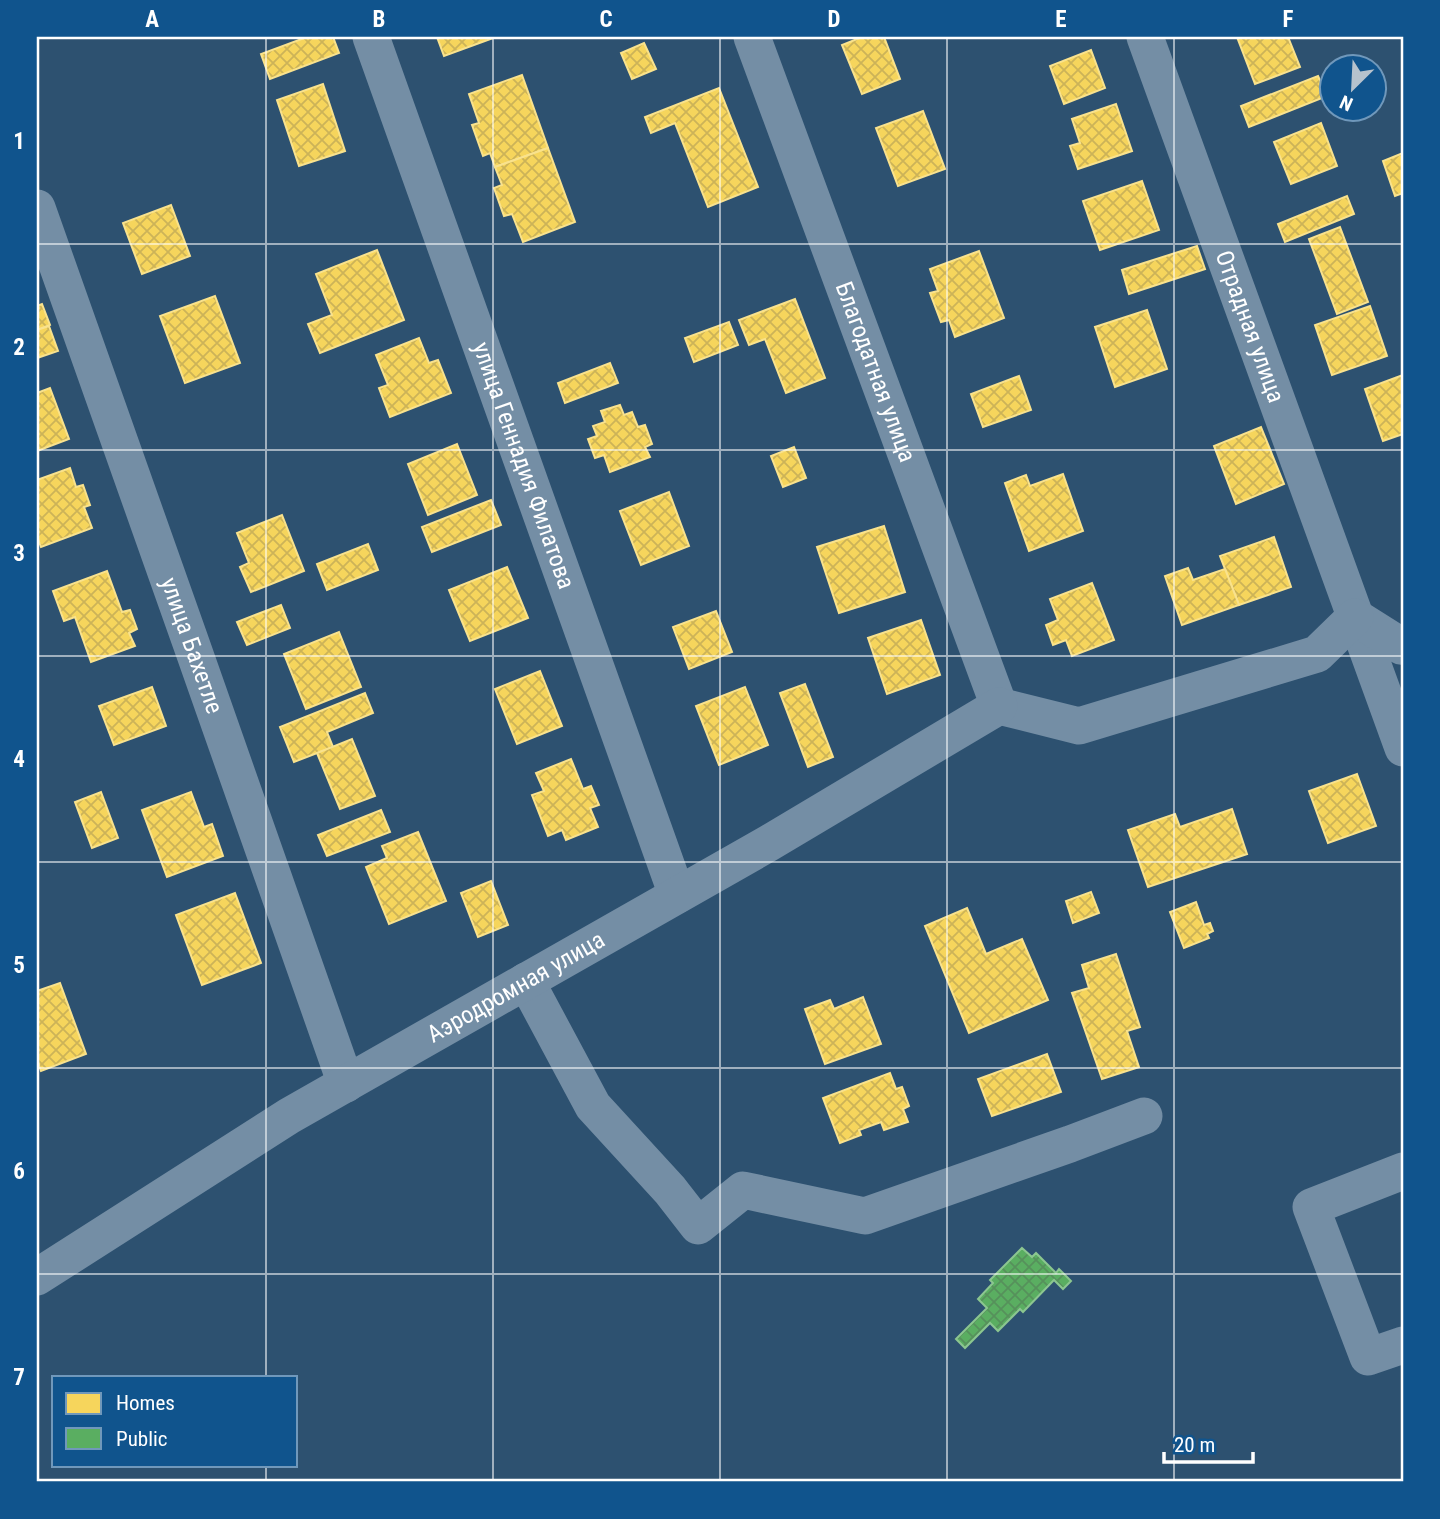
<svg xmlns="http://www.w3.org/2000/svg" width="1440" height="1519" font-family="'Roboto Condensed',sans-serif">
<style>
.homes{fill:url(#homes-cross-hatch);stroke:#f9e28d;stroke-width:2}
.public{fill:url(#public-cross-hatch);stroke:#8cc690;stroke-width:2}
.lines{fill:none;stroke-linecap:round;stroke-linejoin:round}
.minor{stroke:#748ea5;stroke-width:37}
.grid{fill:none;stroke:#fff;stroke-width:2;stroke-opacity:0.55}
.labels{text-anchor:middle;stroke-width:7;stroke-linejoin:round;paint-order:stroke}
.street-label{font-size:24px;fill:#fff;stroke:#10548d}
.neatline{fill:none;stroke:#fff;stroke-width:2.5}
.grid-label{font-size:23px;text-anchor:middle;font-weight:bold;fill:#fff}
</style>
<defs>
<pattern id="homes-cross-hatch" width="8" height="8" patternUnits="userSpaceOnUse" patternTransform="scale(1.75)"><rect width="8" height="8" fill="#f6d55c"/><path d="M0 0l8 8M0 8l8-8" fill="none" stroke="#ccb358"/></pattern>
<pattern id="public-cross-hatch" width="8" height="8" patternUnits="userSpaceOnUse" patternTransform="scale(1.75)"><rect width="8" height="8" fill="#5aae61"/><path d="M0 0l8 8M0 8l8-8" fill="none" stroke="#56915b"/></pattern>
</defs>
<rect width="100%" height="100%" fill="#2d5170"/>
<!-- homes -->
<g class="homes">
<path d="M307 37H333L339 53 270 79 261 54Z"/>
<path d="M437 37H492L493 38 444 56Z"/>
<path d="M862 37H884L900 79 862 94 842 45Z"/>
<path d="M1237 37H1288L1300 67 1255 84Z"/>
<path d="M644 43 656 69 632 79 621 53Z"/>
<path d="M1091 50 1105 88 1064 104 1050 66Z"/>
<path d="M522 75 548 148 495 167 490 153 483 156 472 125 479 123 469 94Z"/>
<path d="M1318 76 1327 96 1249 127 1241 106Z"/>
<path d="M323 84 345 151 299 166 277 100Z"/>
<path d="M719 88 758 187 708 207 675 123 651 133 645 117Z"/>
<path d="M1116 104 1132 151 1078 169 1070 146 1080 143 1072 119Z"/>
<path d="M923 111 945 169 898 186 876 128Z"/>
<path d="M1321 123 1337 166 1291 184 1274 142Z"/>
<path d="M548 148 575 222 523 242 512 214 504 216 494 188 502 185 495 167Z"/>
<path d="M1403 153V193L1395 196 1383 161Z"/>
<path d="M1142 181 1159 230 1100 250 1083 201Z"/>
<path d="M1347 196 1354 214 1285 242 1278 224Z"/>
<path d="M171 205 190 256 142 274 123 223Z"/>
<path d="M1340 227 1368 302 1337 314 1309 239Z"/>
<path d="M1197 246 1205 269 1129 294 1122 270Z"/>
<path d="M377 250 404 320 320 353 308 324 332 315 316 274Z"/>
<path d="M979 251 1004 318 955 337 949 320 941 322 930 293 938 291 930 269Z"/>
<path d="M215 296 240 363 185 383 160 316Z"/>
<path d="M795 299 825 378 786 393 765 339 749 345 739 320Z"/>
<path d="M42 304 50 325 37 330V306Z"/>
<path d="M1370 306 1387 356 1332 375 1315 325Z"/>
<path d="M1147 310 1167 369 1115 387 1095 327Z"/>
<path d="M729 322 738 345 694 362 685 338Z"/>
<path d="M49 326 58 351 37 358V330Z"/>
<path d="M419 338 429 363 438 360 451 393 390 417 379 388 388 385 376 355Z"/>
<path d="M610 363 618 383 565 403 558 383Z"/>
<path d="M1403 375V434L1383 441 1365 389Z"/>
<path d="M1019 376 1031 410 983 427 971 394Z"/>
<path d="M50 388 69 439 37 451V393Z"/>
<path d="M620 405 624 415 632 412 638 427 645 425 652 444 645 447 650 457 610 472 604 455 595 458 588 439 597 436 593 426 605 422 601 411Z"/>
<path d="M1261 427 1284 484 1236 504 1214 446Z"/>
<path d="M457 444 477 495 428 515 408 464Z"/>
<path d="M794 447 806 478 783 487 771 456Z"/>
<path d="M70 468 76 487 83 485 90 505 84 507 92 528 41 547 37 536V480Z"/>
<path d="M1063 474 1083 531 1029 551 1005 483 1026 475 1030 486Z"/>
<path d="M669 492 689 546 641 565 620 511Z"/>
<path d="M491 500 501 525 432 552 422 527Z"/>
<path d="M282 515 304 571 251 592 240 567 249 563 237 533Z"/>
<path d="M884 526 905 592 839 613 817 547Z"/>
<path d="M1274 537 1291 587 1239 605 1220 556Z"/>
<path d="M368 544 378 570 327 590 317 564Z"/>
<path d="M507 567 528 618 470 641 449 590Z"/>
<path d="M1188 568 1193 580 1225 569 1239 605 1182 625 1165 576Z"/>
<path d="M107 571 122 612 130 610 137 629 129 633 135 646 91 662 75 617 64 621 53 591Z"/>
<path d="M1092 583 1114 640 1072 656 1066 640 1053 645 1046 625 1058 620 1050 599Z"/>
<path d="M281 605 290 628 247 645 237 622Z"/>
<path d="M716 611 732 652 689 669 673 627Z"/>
<path d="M921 620 940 675 887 694 868 638Z"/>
<path d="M339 632 361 687 306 709 284 654Z"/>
<path d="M540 671 562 726 517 744 495 689Z"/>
<path d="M805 684 833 757 808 767 780 693Z"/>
<path d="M152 687 166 726 114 745 99 706Z"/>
<path d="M745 687 768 745 719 765 696 706Z"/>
<path d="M365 693 373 713 327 732 333 747 294 762 280 727Z"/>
<path d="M352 739 375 796 340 809 317 753Z"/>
<path d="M571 759 583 789 591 786 599 805 590 808 598 827 566 840 562 830 548 836 532 795 544 791 536 773Z"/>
<path d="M1357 774 1376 826 1328 843 1309 791Z"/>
<path d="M101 792 118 838 92 848 75 802Z"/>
<path d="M191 792 204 827 212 824 223 856 167 877 142 810Z"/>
<path d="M1232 809 1247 854 1148 887 1128 830 1175 814 1180 827Z"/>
<path d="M381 810 390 832 327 856 318 835Z"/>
<path d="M418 832 446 901 389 924 366 867 387 858 382 846Z"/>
<path d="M491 881 508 925 478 937 461 893Z"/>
<path d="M1091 892 1099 913 1073 923 1066 901Z"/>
<path d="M235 893 261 963 202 985 176 915Z"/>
<path d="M1196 902 1204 925 1210 923 1213 931 1207 934 1209 938 1184 948 1170 912Z"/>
<path d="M967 908 986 954 1022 939 1048 1000 969 1033 925 926Z"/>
<path d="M1116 954 1140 1027 1127 1031 1139 1067 1102 1079 1072 993 1089 988 1082 965Z"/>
<path d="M60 983 86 1054 41 1071 38 1062 37 1063V991Z"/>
<path d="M863 997 881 1044 825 1064 805 1009 830 1000 834 1009Z"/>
<path d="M1047 1054 1061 1092 992 1116 978 1079Z"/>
<path d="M890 1073 896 1089 902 1087 909 1106 903 1109 908 1122 884 1130 881 1122 859 1130 861 1135 840 1143 823 1098Z"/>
</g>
<!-- public -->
<path class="public" d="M1022 1248 1032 1257 1036 1253 1056 1273 1059 1269 1071 1281 1063 1289 1054 1280 1023 1312 1020 1309 998 1331 990 1323 965 1348 956 1339 987 1308 978 1299 993 1283 990 1280Z"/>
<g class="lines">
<!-- minor -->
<g class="minor">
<path id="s1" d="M371 37 677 895"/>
<path id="s2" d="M752 37 999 706"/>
<path id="s3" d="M1145 37 1403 748"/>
<path id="s4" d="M37 208 191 643 346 1084"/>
<path d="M1355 617 1401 646 1403 645"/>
<path d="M999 706 1079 726 1317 654 1355 617"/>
<path d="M526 981 593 1106 670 1190 698 1226 743 1190 865 1216 1070 1144 1144 1116"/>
<path d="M1403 1171 1311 1207 1368 1357 1403 1345"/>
<path id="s5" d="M37 1277 289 1116 769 843 999 706"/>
</g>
</g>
<!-- grid -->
<path class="grid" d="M266 37V1377M493 37V1482M720 37V1482M947 37V1482M1174 37V1482M37 244H1403M37 450H1403M37 656H1403M37 862H1403M37 1068H1403M37 1274H1403M266 1465V1482"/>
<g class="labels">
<!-- street labels -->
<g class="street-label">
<text dy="8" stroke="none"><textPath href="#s3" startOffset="308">Отрадная улица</textPath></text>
<text dy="8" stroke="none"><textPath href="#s2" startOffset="357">Благодатная улица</textPath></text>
<text dy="8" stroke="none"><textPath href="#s1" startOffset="455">улица Геннадия Филатова</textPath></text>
<text dy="8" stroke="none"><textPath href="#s4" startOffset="464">улица Бахетле</textPath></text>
<text dy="8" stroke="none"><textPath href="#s5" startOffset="560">Аэродромная улица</textPath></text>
</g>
</g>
<!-- border -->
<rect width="1440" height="1519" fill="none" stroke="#10548d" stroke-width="77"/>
<!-- legend -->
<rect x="52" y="1376" width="245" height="91" fill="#10548d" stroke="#7098bb" stroke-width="2"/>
<rect x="66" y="1393" width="35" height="21" fill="#f6d55c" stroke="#7098bb" stroke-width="2"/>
<text x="116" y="1410" font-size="21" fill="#ffffff">Homes</text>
<rect x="66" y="1428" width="35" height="21" fill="#5aae61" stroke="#7098bb" stroke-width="2"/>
<text x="116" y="1446" font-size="21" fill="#ffffff">Public</text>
<!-- north arrow -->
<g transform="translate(1353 88) rotate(204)"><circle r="33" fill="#10548d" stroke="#7098bb" stroke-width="2"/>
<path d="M0-5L12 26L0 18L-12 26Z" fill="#b6c2cd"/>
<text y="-10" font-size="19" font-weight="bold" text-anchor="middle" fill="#ffffff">N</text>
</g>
<!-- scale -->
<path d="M1164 1452v10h89v-10" fill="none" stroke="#ffffff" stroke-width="3.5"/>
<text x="1174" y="1452" font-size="21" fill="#ffffff" stroke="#10548d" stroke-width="5" paint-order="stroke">20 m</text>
<rect x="38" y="38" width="1364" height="1442" class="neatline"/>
<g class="grid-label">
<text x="152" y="27">A</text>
<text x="379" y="27">B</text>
<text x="606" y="27">C</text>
<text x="834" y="27">D</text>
<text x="1061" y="27">E</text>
<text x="1288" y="27">F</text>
<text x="19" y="149">1</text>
<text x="19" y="355">2</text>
<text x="19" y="561">3</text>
<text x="19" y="767">4</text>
<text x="19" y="973">5</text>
<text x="19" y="1179">6</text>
<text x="19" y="1385">7</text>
</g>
</svg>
